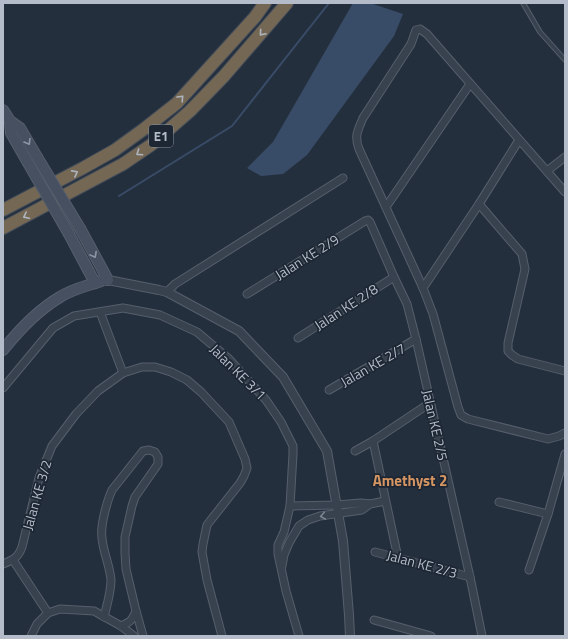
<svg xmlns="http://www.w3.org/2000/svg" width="568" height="639" font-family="'Titillium Web',sans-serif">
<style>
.water{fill:#394c67}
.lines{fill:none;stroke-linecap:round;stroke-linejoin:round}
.stream{stroke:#394c67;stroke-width:2}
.service-casing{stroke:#565f6c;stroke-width:5.5}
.minor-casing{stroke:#565f6c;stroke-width:9}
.tertiary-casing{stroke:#565f6c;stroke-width:10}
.secondary-casing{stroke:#565f6c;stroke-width:12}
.motorway-casing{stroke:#434c59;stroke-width:14}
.service{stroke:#38414e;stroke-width:3.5}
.minor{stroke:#38414e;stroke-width:7}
.tertiary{stroke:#38414e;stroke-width:8}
.secondary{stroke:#465061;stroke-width:10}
.motorway{stroke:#746855;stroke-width:12}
.secondary-bridge-casing{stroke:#565f6c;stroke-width:12;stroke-linecap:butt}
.secondary-bridge{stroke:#465061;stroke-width:10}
.oneway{stroke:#aeb4bd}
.oneway2{stroke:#8e96a5}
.oneway3{stroke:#7c8592}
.labels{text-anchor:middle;stroke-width:3.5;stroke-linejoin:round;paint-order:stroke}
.shield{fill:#1d2633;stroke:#878f9c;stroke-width:1}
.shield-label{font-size:13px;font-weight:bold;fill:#b4bcc9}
.street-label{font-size:14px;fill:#b4bcc9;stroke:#1d2633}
.neighbourhood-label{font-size:15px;font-weight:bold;fill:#d59563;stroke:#1d2633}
</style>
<rect width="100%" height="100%" fill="#242f3e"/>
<!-- water -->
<path class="water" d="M353 3H370L403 14 394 36 307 155 283 174 261 176 247 168 273 142Z"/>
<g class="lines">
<!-- stream -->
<path class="stream" d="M119 196 232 126 329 3"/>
<!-- service casing -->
<g class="service-casing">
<path id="service" d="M523 3 540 32 565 60"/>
</g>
<!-- minor casing -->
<g class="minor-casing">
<g id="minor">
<path d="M547 171 565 157"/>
<path d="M565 192 427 34 420 29 416 30 411 44 363 118C358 130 354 136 359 149L423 288 433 314 458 407 461 415 468 419 548 439 559 436 565 433"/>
<path d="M479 204 522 254 525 269 508 343V351L512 355 518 359 565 371"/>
<path d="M386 207 470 84"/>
<path d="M423 288 479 204 519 140"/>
<path d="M167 292 175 284 343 178"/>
<path d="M247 294 365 221 368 220 370 222 394 277 407 304 416 339 470 577 482 636"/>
<path d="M100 312 123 373"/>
<path d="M298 338 394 277"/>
<path d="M3 388 53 328 74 316 123 308 160 315 197 332 229 359 266 400 281 422 293 446V454L290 506 284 532 278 545V554L286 591 299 636"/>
<path d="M329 390 416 339"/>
<path d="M373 441 398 558"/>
<path d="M355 451 373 441 430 403"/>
<path d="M499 502 548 514"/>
<path d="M290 506 337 505 361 503 370 504"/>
<path d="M375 552 470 577"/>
<path d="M13 560 48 613"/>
<path d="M3 564C13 560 18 558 22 547L39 478 52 446 76 414 98 391 123 373 142 367H155L171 372 187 380 201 392 229 422 245 459 247 468 244 476 240 483 207 525 203 544 202 552 207 580 222 636"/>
<path d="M282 566 284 555 289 543 299 526 308 520 320 516 362 510 370 504 385 501"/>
<path d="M529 570 548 514 565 454"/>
<path d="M104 617C107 605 111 592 111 580 110 566 103 552 102 538 100 526 107 501 112 490L143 451 149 450 155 452 158 457V464L135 497 132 506 125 537V553L126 569 136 611 143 636"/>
<path d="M374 620 431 636"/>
<path d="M121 626C130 622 132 621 136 611"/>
<path d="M31 636 37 624 48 613 60 609 94 611 121 626 134 636"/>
</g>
</g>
<!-- tertiary casing -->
<g class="tertiary-casing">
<path id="tertiary" d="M103 281 108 280 159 290 167 292 239 331 283 377 327 451 343 541 349 615 350 636"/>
</g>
<!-- secondary casing -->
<g class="secondary-casing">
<g id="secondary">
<path d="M3 110 10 121 20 128 37 157"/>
<path d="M10 121 11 133 27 161"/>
<path d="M81 230 108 280"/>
<path d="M69 234 95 283"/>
<path d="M3 350C19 330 38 310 60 297 72 289 87 286 101 281"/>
</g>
</g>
<!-- motorway casing -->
<g class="motorway-casing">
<g id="motorway">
<path d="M3 210 83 168 115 150 144 129 177 103 255 17 265 3"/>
<path d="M3 228 123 164 151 145 190 111 224 76 287 3"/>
</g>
</g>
<!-- service -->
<use href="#service" class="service"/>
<!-- minor -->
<use href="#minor" class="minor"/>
<!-- tertiary -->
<use href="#tertiary" class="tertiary"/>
<!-- secondary -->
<use href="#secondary" class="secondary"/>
<!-- motorway -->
<use href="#motorway" class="motorway"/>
<!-- secondary-bridge casing -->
<g class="secondary-bridge-casing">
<g id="secondary-bridge">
<path d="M37 157 81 230"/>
<path d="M27 161 69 234"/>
</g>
</g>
<!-- secondary-bridge -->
<use href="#secondary-bridge" class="secondary-bridge"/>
</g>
<!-- one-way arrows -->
<defs><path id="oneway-chevron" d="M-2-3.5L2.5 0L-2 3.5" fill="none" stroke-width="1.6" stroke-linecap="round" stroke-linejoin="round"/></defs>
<g class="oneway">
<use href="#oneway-chevron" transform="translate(262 33) rotate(131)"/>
<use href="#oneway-chevron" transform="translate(181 98) rotate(-47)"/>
<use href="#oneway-chevron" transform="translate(139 153) rotate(146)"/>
<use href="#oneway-chevron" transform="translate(75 173) rotate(-28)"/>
<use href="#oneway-chevron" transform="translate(26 216) rotate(153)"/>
</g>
<g class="oneway2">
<use href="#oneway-chevron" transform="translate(28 142) rotate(59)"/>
<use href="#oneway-chevron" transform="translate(94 255) rotate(62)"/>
</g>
<use class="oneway3" href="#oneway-chevron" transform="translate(323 516) rotate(170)"/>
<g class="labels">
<!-- shield labels -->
<rect class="shield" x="149" y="125" width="24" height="22" rx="3"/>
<g class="shield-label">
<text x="161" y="141">E1</text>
</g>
<!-- street labels -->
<g class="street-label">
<text transform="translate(307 257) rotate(-32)" y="5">Jalan KE 2/9</text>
<text transform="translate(346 307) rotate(-33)" y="5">Jalan KE 2/8</text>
<text transform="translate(373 365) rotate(-30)" y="5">Jalan KE 2/7</text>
<text transform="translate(238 372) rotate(45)" y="5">Jalan KE 3/1</text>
<text transform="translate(435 425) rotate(77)" y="5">Jalan KE 2/5</text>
<text transform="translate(37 495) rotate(-74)" y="5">Jalan KE 3/2</text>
<text transform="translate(422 564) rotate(15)" y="5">Jalan KE 2/3</text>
</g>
<!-- neighbourhood labels -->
<g class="neighbourhood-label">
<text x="410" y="486">Amethyst 2</text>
</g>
</g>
<!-- border -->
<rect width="568" height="639" fill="none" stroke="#b4bcc9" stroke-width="8"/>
</svg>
